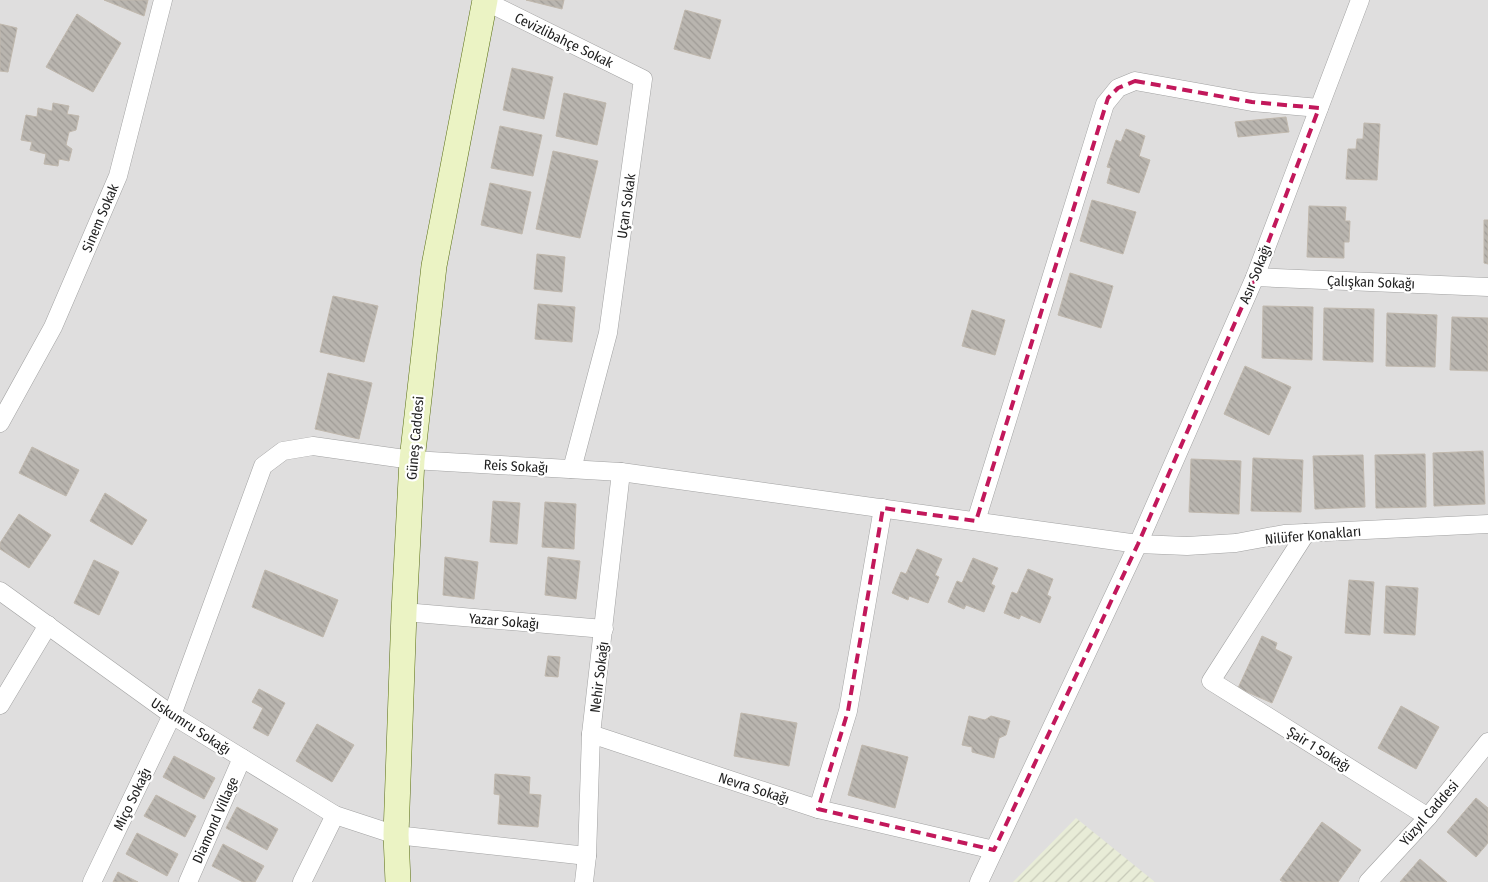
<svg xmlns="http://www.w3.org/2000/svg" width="1488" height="882" font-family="'Fira Sans Condensed',sans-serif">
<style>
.residential{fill:#dfdede}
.farmland{fill:url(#farmland-furrows)}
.building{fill:url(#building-back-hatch);stroke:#c0b8ad}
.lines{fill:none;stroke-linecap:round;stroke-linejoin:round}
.street-casing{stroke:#a2a2a2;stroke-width:19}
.secondary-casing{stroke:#596e12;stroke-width:26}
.street{stroke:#fff;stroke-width:18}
.secondary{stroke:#ebf3c4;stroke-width:25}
.marked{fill:none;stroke:#c2185b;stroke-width:4;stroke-dasharray:10 6;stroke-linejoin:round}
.labels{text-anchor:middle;stroke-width:4.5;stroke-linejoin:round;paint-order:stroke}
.street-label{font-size:14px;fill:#212121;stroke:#fff}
</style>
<defs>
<pattern id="farmland-furrows" width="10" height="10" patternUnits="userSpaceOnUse" patternTransform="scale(1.25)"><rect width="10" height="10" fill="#e8ecd7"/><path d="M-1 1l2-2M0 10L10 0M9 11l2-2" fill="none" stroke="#c7cab8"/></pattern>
<pattern id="building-back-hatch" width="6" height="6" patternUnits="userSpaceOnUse" patternTransform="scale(1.25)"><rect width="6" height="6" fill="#b9b5af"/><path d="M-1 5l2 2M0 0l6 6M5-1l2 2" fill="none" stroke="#9f9b96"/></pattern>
</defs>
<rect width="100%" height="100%" fill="#f0efe9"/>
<!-- residential -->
<rect class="residential" x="0" y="0" width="1488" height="882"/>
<!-- farmland -->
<path class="farmland" d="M1076 818 1155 882H1013Z"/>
<!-- building -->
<g class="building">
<path d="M104 0H148L144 16Z"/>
<path d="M526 0H564L562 9Z"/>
<path d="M685 10 721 20 710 59 674 49Z"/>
<path d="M77 14 121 43 93 92 46 67Z"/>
<path d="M0 24 17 28 8 72 0 71Z"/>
<path d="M512 68 553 77 544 119 503 110Z"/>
<path d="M564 93 606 103 597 145 556 136Z"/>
<path d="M53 103 69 106 67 114 79 116 76 130 69 132 66 145 72 149 69 161 59 159 58 166 44 164 46 154 30 150 32 142 21 140 26 115 37 117 38 108 52 111Z"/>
<path d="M1286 117 1289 132 1238 137 1235 122Z"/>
<path d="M1364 123 1380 124 1377 180 1346 179 1348 149H1356L1357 139H1363Z"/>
<path d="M500 126 542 135 533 176 491 168Z"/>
<path d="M1126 129 1145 136 1139 156 1150 160 1139 193 1107 183 1111 168 1107 167 1116 140 1121 142Z"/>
<path d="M553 151 598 161 580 238 536 229Z"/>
<path d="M490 183 531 192 522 234 481 225Z"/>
<path d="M1092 200 1136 212 1123 254 1080 241Z"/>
<path d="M1309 206 1346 207 1345 221H1350L1349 242H1344V258L1307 257Z"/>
<path d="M1484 220H1488V264L1484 263Z"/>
<path d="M537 254 565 257 562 292 534 289Z"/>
<path d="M1070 273 1113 286 1101 328 1058 315Z"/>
<path d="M333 296 378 306 364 362 320 352Z"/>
<path d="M538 304 575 307 572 342 535 339Z"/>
<path d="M1263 306 1313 307 1312 360 1262 358Z"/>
<path d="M1324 308 1374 309 1373 362 1323 360Z"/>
<path d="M972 310 1005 320 995 355 962 346Z"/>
<path d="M1387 313 1437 315 1435 367 1386 366Z"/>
<path d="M1452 317 1488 318V371L1450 370Z"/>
<path d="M1245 366 1291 387 1269 435 1224 414Z"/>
<path d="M328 373 372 383 359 439 315 429Z"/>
<path d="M32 447 79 470 66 496 19 473Z"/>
<path d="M1483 451 1485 504 1434 506 1433 453Z"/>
<path d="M1425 454 1426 507 1376 508 1375 455Z"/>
<path d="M1363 455 1365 507 1315 509 1313 456Z"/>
<path d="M1253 458 1303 460 1301 512 1251 511Z"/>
<path d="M1191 459 1241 461 1239 514 1189 512Z"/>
<path d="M105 493 147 520 132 545 90 521Z"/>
<path d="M493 501 520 503 517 544 490 542Z"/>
<path d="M545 502 576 504 574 549 542 547Z"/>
<path d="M19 514 51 535 29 568 0 549V543Z"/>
<path d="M917 549 942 559 935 575 939 577 928 603 909 596 908 600 892 593 901 572 906 574Z"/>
<path d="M445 557 478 562 474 599 443 595Z"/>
<path d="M548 557 580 561 576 599 545 595Z"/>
<path d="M973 558 998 568 991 584 995 586 984 612 966 605 964 609 948 602 957 581 962 583Z"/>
<path d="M94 560 119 572 99 615 74 603Z"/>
<path d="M1028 569 1053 579 1047 595 1051 597 1040 623 1021 615 1019 619 1004 613 1012 592 1017 594Z"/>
<path d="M265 570 338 600 323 637 252 607Z"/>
<path d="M1349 580 1374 582 1370 635 1345 633Z"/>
<path d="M1386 586 1418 588 1415 635 1384 633Z"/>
<path d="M1262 636 1277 643 1275 649 1292 657 1272 703 1238 688Z"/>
<path d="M548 656 560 657 558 677 545 676Z"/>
<path d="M259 689 285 703 268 736 253 728 263 708 252 702Z"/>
<path d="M1401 706 1439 727 1416 769 1378 748Z"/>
<path d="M741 713 797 723 789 766 734 756Z"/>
<path d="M969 716 985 720 991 716 1010 721 1006 735 999 738 994 758 972 752V747L962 745Z"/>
<path d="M317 724 354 745 332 782 296 761Z"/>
<path d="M862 745 908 757 895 808 848 795Z"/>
<path d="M174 756 215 778 204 799 163 777Z"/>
<path d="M495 774 530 777 529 794 541 795 538 827 498 824 500 795 494 794Z"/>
<path d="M156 795 196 816 185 837 144 816Z"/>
<path d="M1476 798 1488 808V843L1476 857 1447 832Z"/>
<path d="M237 807 278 829 267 850 226 828Z"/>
<path d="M1322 822 1361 850 1338 882H1283L1280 880Z"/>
<path d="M137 833 178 854 167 876 126 854Z"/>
<path d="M223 844 264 866 255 882H243L212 866Z"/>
<path d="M1420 859 1447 882H1400Z"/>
<path d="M118 872 138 882H113Z"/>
</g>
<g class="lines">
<!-- street casing -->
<g class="street-casing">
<g id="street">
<path d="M485 1 643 79 608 333 572 469"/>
<path d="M1255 277 1488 287"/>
<path d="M0 423 53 327 118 176 163 0"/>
<path d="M976 521 1105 104 1118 88 1135 81 1252 102 1319 108"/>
<path d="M1306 533 1211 681 1428 817"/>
<path d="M0 591 172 715 335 815 396 835 587 856"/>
<path d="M404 612 604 629"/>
<path d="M0 705 48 625"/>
<path d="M591 734 818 809 848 711 883 508"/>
<path d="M818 809 994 850"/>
<path d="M92 882 172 715 263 466 283 451 313 446 412 460 621 472 1138 544 1187 546 1236 543 1284 534 1488 524"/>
<path d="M188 882 242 758"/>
<path d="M302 882 335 815"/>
<path d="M584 882 587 856 591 734 621 472"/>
<path d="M979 882 1138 544 1255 277 1360 0"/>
<path d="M1368 882 1428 817 1488 742"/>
</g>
</g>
<!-- secondary casing -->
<g class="secondary-casing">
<path id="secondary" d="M398 882 396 835 404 612 412 460 434 266 485 0"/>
</g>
<!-- street -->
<use href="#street" class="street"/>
<!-- secondary -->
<use href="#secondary" class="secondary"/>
</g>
<!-- marked area -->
<path class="marked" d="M1135 81 1252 102 1319 108 1255 277 1138 544 994 850 818 809 848 711 883 508 976 521 1108 98 1118 88Z"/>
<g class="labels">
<!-- street labels -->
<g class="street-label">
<text transform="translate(564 40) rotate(26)" y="5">Cevizlibahçe Sokak</text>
<text transform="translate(626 206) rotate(-82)" y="5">Uçan Sokak</text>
<text transform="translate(100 218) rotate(-67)" y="5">Sinem Sokak</text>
<text transform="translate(1255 274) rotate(-68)" y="5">Asır Sokağı</text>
<text transform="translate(1371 282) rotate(2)" y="5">Çalışkan Sokağı</text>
<text transform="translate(415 438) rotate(-85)" y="5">Güneş Caddesi</text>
<text transform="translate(516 466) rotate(3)" y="5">Reis Sokağı</text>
<text transform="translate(1313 535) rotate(-5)" y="5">Nilüfer Konakları</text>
<text transform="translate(504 621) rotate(5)" y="5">Yazar Sokağı</text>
<text transform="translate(599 677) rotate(-83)" y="5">Nehir Sokağı</text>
<text transform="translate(191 726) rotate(33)" y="5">Uskumru Sokağı</text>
<text transform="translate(1319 749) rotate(32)" y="5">Şair 1 Sokağı</text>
<text transform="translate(754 788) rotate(18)" y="5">Nevra Sokağı</text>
<text transform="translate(132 799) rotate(-64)" y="5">Miço Sokağı</text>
<text transform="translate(1429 813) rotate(-49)" y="5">Yüzyıl Caddesi</text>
<text transform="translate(215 820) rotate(-66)" y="5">Diamond Village</text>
</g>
</g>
</svg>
